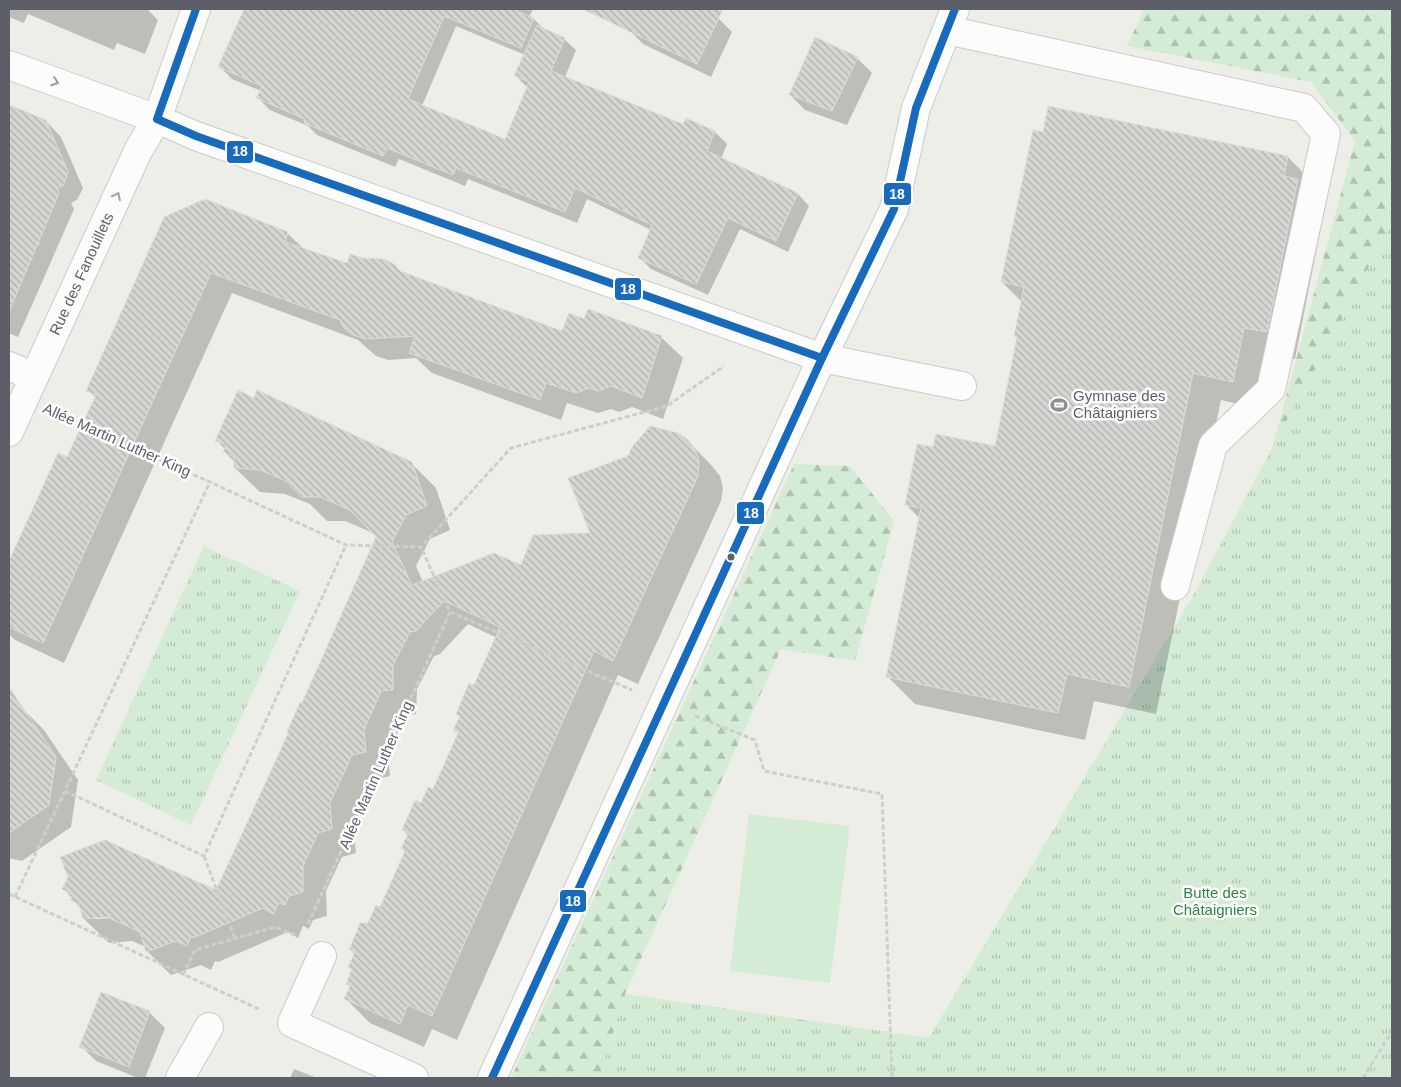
<svg xmlns="http://www.w3.org/2000/svg" width="1401" height="1087" font-family="Arial,sans-serif">
<style>
.forest{fill:url(#forest-firs)}
.park{fill:url(#park-tufts)}
.pitch{fill:#d4ecd6}
.shadow{fill:#0003;fill-rule:evenodd}
.building{fill:url(#building-back-hatch);stroke:#dedcd6}
.lines{fill:none;stroke-linecap:round;stroke-linejoin:round}
.minor-casing{stroke:#caccca;stroke-width:30}
.path{stroke:#cbd0cd;stroke-width:3;stroke-dasharray:5 2.5;stroke-linecap:butt}
.minor{stroke:#fcfcfc;stroke-width:28}
.bus-1-casing{stroke:#fff;stroke-width:11}
.bus-1{stroke:#186abd;stroke-width:8}
.oneway{stroke:#9c9ea3}
.bus-dot{fill:#5c5f67;stroke:#fff;stroke-width:2}
.labels{text-anchor:middle;stroke-width:5;stroke-linejoin:round;paint-order:stroke}
.street-label{font-size:15px;fill:#5c5f67;stroke:#fff}
.poi-label{font-size:15px;fill:#5c5f67;stroke:#fff;text-anchor:start}
.park-label{font-size:15px;fill:#2c8640;stroke:#fff}
.line-badge{stroke:#fff;stroke-width:2}
.badge-label{font-size:14px;text-anchor:middle;font-weight:bold;fill:#fff}
</style>
<defs>
<pattern id="forest-firs" width="22" height="20" patternUnits="userSpaceOnUse" patternTransform="scale(1.25)"><rect width="22" height="20" fill="#d4ecd6"/><path d="M5 1l3.5 6h-7zM16 11l3.5 6h-7z" fill="#afc2b1"/></pattern>
<pattern id="park-tufts" width="24" height="20" patternUnits="userSpaceOnUse" patternTransform="scale(1.25)"><rect width="24" height="20" fill="#d4ecd6"/><path d="M3 7l-1-3M5 7V3M7 7l1-3M15 17l-1-3M17 17v-4M19 17l1-3" fill="none" stroke="#afc2b1"/></pattern>
<pattern id="building-back-hatch" width="6" height="6" patternUnits="userSpaceOnUse" patternTransform="scale(1.25)"><rect width="6" height="6" fill="#d6d5d2"/><path d="M-1 5l2 2M0 0l6 6M5-1l2 2" fill="none" stroke="#b1b0ae"/></pattern>
</defs>
<rect width="100%" height="100%" fill="#eeeee8"/>
<!-- forest -->
<path class="forest" d="M1144 9H1392V950L1320 1078H511L794 464 850 466 894 521 855 661 781 649 625 994 929 1038 1192 598 1272 449 1355 141 1311 82 1127 46Z"/>
<!-- park -->
<g class="park">
<path d="M1392 223V1078H599L625 994 929 1038 1192 598Z"/>
<path d="M204 546 300 591 191 825 96 780Z"/>
</g>
<!-- pitch -->
<path class="pitch" d="M749 814 850 826 830 983 730 971Z"/>
<!-- shadow -->
<g class="shadow">
<path d="M9 9H147L158 20 145 54 117 43 114 50 28 14 24 23 9 17Z"/>
<path d="M251 9H311L369 36 381 9H533L529 17 534 19 545 30 564 39 576 50 565 77 684 125 715 132 727 144 721 159 798 194 809 206 788 252 740 229 708 295 651 269 639 257 651 230 587 199 577 223 468 179 465 186 399 159 395 167 317 135 308 126 270 110 258 98 261 91 232 79 220 67ZM456 26 525 55 516 76 528 88 505 141 422 106Z"/>
<path d="M640 9H698L718 18 732 32 711 77 643 44 629 30Z"/>
<path d="M857 58 872 73 847 125 805 110 790 95Z"/>
<path d="M9 105 46 121 61 137 83 188 77 200 71 203 74 209 18 337 9 333V231L40 245 9 170Z"/>
<path d="M1288 157 1315 185 1313 195 1325 207 1295 359 1272 355 1260 409 1221 400 1156 714 1094 701 1085 740 915 704 888 677 920 519 906 504 934 449 996 447 1018 339 1016 336 1022 302 1002 282Z"/>
<path d="M164 218 287 233 304 249 348 264 402 273 563 332 585 320 661 337 683 358 663 419 632 407 619 412 611 409 598 413 567 403 561 420 432 373 416 358 388 360 376 356 358 340 232 293 64 663 15 640 9 634V564L59 455 68 459 96 398 88 390Z"/>
<path d="M216 440 411 463 436 488 450 530 430 539 416 566 423 582 521 567 592 534 688 441 712 466 720 476 723 488 721 501 638 684 618 675 457 1040 432 1029 424 1047 370 1023 346 999 351 987 347 984 353 970 355 955 350 949 381 909 406 852 403 849 409 836 403 830 433 790 459 734 455 730 460 717 457 714 475 687 497 638 468 624 440 654 434 656 417 689 416 714 405 715 388 754 390 776 376 779 353 828 356 853 342 857 326 891 327 916 313 920 309 929 303 926 298 938 288 932 218 962 215 961 211 970 201 965 171 975 147 951 146 947 132 941 109 943 84 919 82 910 64 889 216 892 377 537 373 533 345 521H327L310 504 285 494 260 492 235 468 236 463 224 452 225 449ZM113 915V918L96 919 94 917Z"/>
<path d="M9 706 22 708 44 730 78 780 71 827 22 861 9 858Z"/>
<path d="M102 994 150 1013 165 1028 145 1078H138L96 1061 81 1046Z"/>
<path d="M294 1069 317 1078H290Z"/>
</g>
<!-- building -->
<g class="building">
<path d="M244 9H512L534 18 521 48 444 16 408 99 505 139 529 82 514 76 537 25 565 38 551 71 683 124 686 118 715 131 707 151 798 193 776 241 728 218 696 284 638 258 652 225 575 188 565 212 456 168 453 175 387 148 383 156 304 123 305 119 256 98 262 86 218 67Z"/>
<path d="M583 9H723L697 64Z"/>
<path d="M815 37 858 57 832 111 789 95Z"/>
<path d="M9 105 46 120 68 172 63 186 57 188 59 193 9 312Z"/>
<path d="M1048 106 1288 156 1284 176 1298 179 1267 332 1244 328 1233 382 1193 373 1129 687 1067 674 1058 713 886 677 921 508 905 505 917 444 933 447 936 434 995 446 1017 337 1014 336 1024 287 1001 282 1033 130 1043 132Z"/>
<path d="M205 199 288 232 285 242 347 263 350 254 362 258 384 259 394 264 400 271 562 331 569 313 584 319 588 309 662 336 642 398 611 386 598 391 589 388 576 393 546 383 540 400 409 353 415 336 365 339 353 335 343 327 340 320 211 273 43 643 9 627V561L58 453 67 457 96 395 86 391 164 217Z"/>
<path d="M238 390 254 398 257 390 412 462 427 506 406 515 392 542 412 585 494 553 521 565 533 535 590 533 568 478 628 456 632 447 650 426 678 433 688 440 696 451 699 463 698 476 613 661 594 651 432 1016 408 1005 400 1024 344 999 350 986 346 984 352 969 348 967 355 952 349 950 360 923H368L376 905 380 907 405 851 401 849 408 833 402 830 415 800 421 803 428 787 433 789 458 733 453 730 460 716 456 714 469 683 474 685 500 627 444 601 416 631 410 632 393 665V690L381 691 364 730 366 752 352 755 330 803 332 829 318 833 303 866V892L289 896 285 905 279 903 273 914 263 908 193 938 194 936 191 937 187 946 176 941 146 952 140 932 107 917 83 919 79 904 70 900 73 895 62 889 68 877 60 857 105 840 216 890 289 732H287L300 702 302 703 376 537 350 510 320 497H301L286 481 260 470 234 468V457L223 452 226 445 215 441Z"/>
<path d="M9 687 56 757 49 805 9 833Z"/>
<path d="M101 992 150 1011 129 1067 79 1047Z"/>
</g>
<g class="lines">
<!-- minor casing -->
<g class="minor-casing">
<g id="minor">
<path d="M947 30 1304 108 1326 134 1271 389 1213 445 1175 586"/>
<path d="M9 65 157 119 196 136 822 358 962 386"/>
<path d="M9 366 34 377"/>
<path id="s1" d="M9 432 138 151 157 119 196 9"/>
<path d="M322 956 292 1023 414 1078"/>
<path d="M180 1078 209 1027"/>
<path d="M492 1078 822 358 894 209 916 108 955 9"/>
</g>
</g>
<!-- path -->
<g class="path">
<path d="M56 414 210 482 346 545 421 547 511 448 667 406 724 366"/>
<path d="M450 612 632 690"/>
<path d="M695 716 755 740 764 771 882 794 892 1078"/>
<path d="M65 791 204 856 346 545"/>
<path d="M204 856 235 939"/>
<path d="M9 894 261 1010"/>
<path d="M15 897 210 482"/>
<path d="M308 924 450 612 421 547"/>
<path d="M183 975 195 950 275 927 295 935"/>
<path d="M1363 1078 1392 1031"/>
</g>
<!-- minor -->
<use href="#minor" class="minor"/>
<!-- bus-1 casing -->
<g class="bus-1-casing">
<g id="bus-1">
<path d="M196 9 157 119 196 136 822 358"/>
<path d="M492 1078 822 358 894 209 916 108 955 9"/>
</g>
</g>
<!-- bus-1 -->
<use href="#bus-1" class="bus-1"/>
</g>
<!-- one-way arrows -->
<defs><path id="oneway-chevron" d="M-2-3.5L2.5 0L-2 3.5" fill="none" stroke-width="1.6" stroke-linecap="round" stroke-linejoin="round" transform="scale(1.25)"/></defs>
<g class="oneway">
<use href="#oneway-chevron" transform="translate(55 82) rotate(20)"/>
<use href="#oneway-chevron" transform="translate(117 196) rotate(-65)"/>
</g>
<!-- icons -->
<defs>
<g id="stadium-bare" transform="scale(1.35)"><path d="M0-5a6.5 5 0 1 0 0 10a6.5 5 0 1 0 0-10ZM-3.5-1.8h7v3.6h-7Z" fill="#8f9194" stroke="#fff" stroke-width="2.5" paint-order="stroke"/></g>
</defs>
<g fill-rule="evenodd">
<use href="#stadium-bare" x="1059" y="405"/>
</g>
<!-- markers -->
<circle class="bus-dot" cx="731" cy="557" r="4.5"/>
<g class="labels">
<!-- street labels -->
<g class="street-label">
<text dy="5" stroke="none"><textPath href="#s1" startOffset="174">Rue des Fanouillets</textPath></text>
<text transform="translate(117 440) rotate(24)" y="5">Allée Martin Luther King</text>
<text transform="translate(376 775) rotate(-66)" y="5">Allée Martin Luther King</text>
</g>
<!-- poi labels -->
<g class="poi-label">
<text x="1073" y="401">Gymnase des<tspan x="1073" dy="17">Châtaigniers</tspan></text>
</g>
<!-- park labels -->
<g class="park-label">
<text x="1215" y="898">Butte des<tspan x="1215" dy="17">Châtaigniers</tspan></text>
</g>
</g>
<g class="line-badge">
<rect x="226" y="140" width="28" height="24" rx="5" fill="#186abd"/>
<rect x="883" y="182" width="29" height="24" rx="5" fill="#186abd"/>
<rect x="614" y="277" width="28" height="24" rx="5" fill="#186abd"/>
<rect x="736" y="501" width="29" height="24" rx="5" fill="#186abd"/>
<rect x="559" y="889" width="28" height="24" rx="5" fill="#186abd"/>
</g>
<g class="badge-label">
<text x="240" y="156">18</text>
<text x="897" y="199">18</text>
<text x="628" y="294">18</text>
<text x="751" y="518">18</text>
<text x="573" y="906">18</text>
</g>
<!-- border -->
<rect width="1401" height="1087" fill="none" stroke="#5c5f67" stroke-width="20"/>
</svg>
